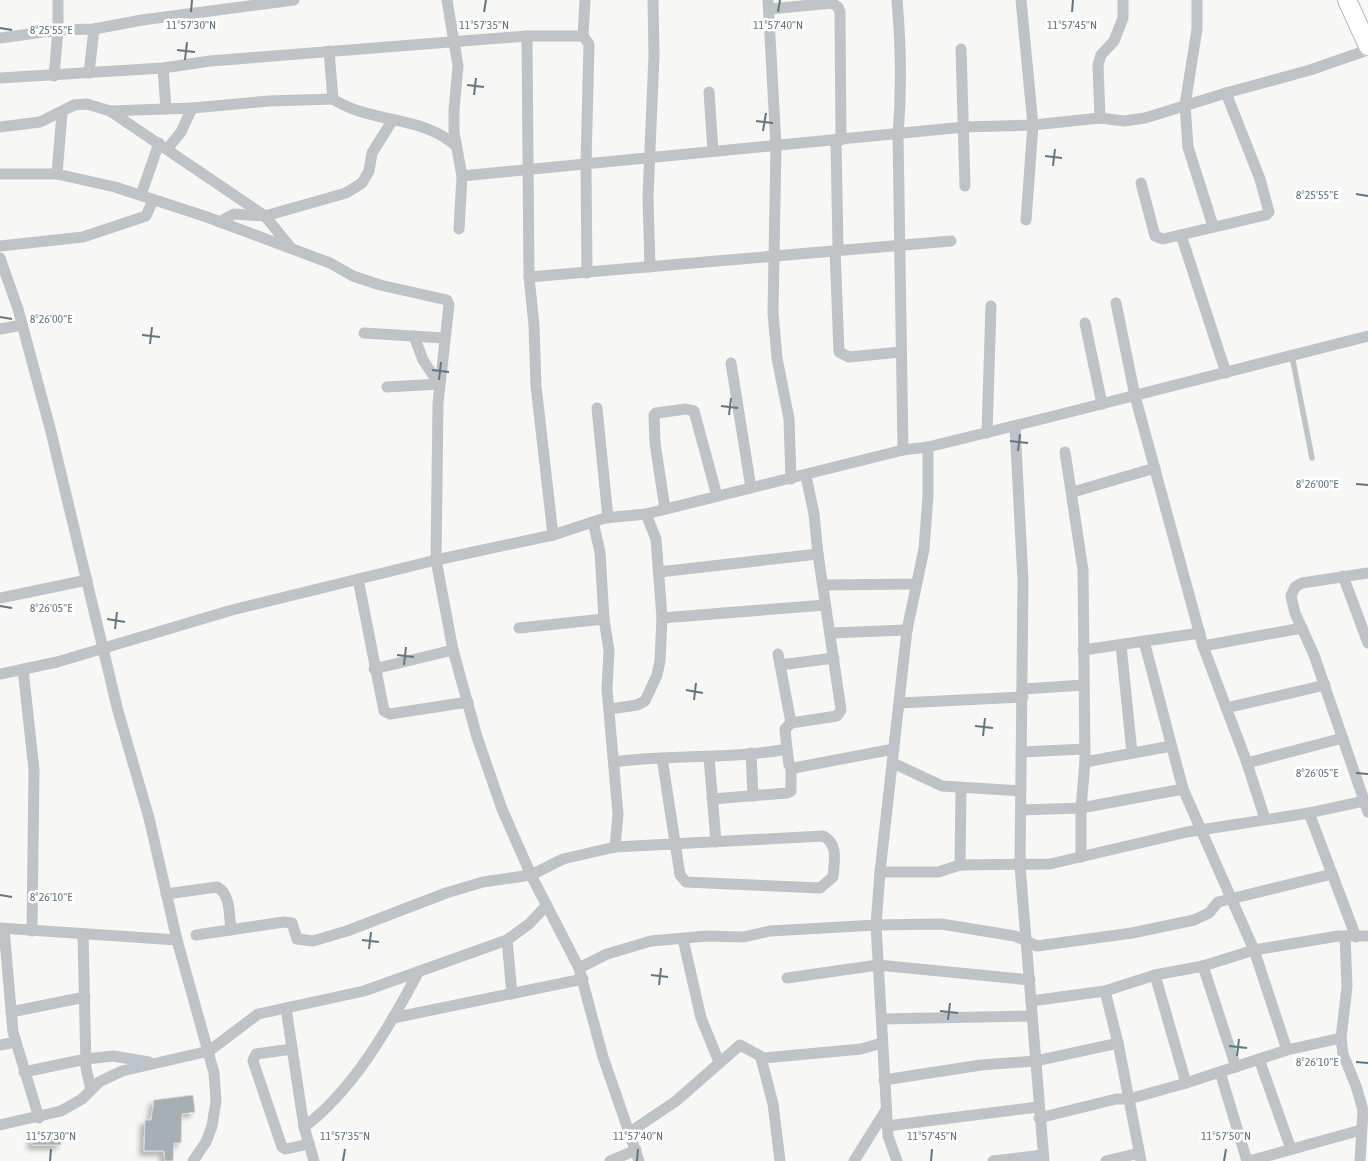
<svg xmlns="http://www.w3.org/2000/svg" width="1368" height="1161" font-family="'Asap Condensed',sans-serif">
<style>
.building{fill:#a5afb4;stroke:#d9d9d7;filter:url(#shadow)}
.lines{fill:none;stroke-linecap:round;stroke-linejoin:round}
.primary-casing{stroke:#b2b8bb;stroke-width:20}
.service{stroke:#bec3c7;stroke-width:5.5}
.minor{stroke:#bec3c7;stroke-width:11}
.primary{stroke:#fff;stroke-width:18}
.ticks{fill:none;stroke:#63757f;stroke-width:2}
.ticks-label{font-size:12px;text-anchor:middle;fill:#63757f;stroke:#fff;stroke-width:5;stroke-linejoin:round;paint-order:stroke}
</style>
<defs>
<filter id="shadow"><feDropShadow dx="-4.5" dy="4.5" stdDeviation="2.5" flood-color="#0004"/></filter>
</defs>
<rect width="100%" height="100%" fill="#f7f7f5"/>
<!-- building -->
<g class="building">
<path d="M193 1095 195 1112 182 1114 181 1143H174L173 1161H165L164 1151H144L145 1120H151L154 1100Z"/>
<path d="M33 1131 62 1133 61 1145H32Z"/>
</g>
<g class="lines">
<!-- primary casing -->
<g class="primary-casing">
<path id="primary" d="M1347 0 1368 46"/>
</g>
<!-- service -->
<path class="service" d="M1292 356 1312 458"/>
<!-- minor -->
<g class="minor">
<path d="M447 0 458 66 454 110V132L462 176 459 229"/>
<path d="M768 0 776 146 773 313 777 358 789 419 791 479"/>
<path d="M897 0C901 46 902 89 898 135L903 450"/>
<path d="M1021 0 1033 125 1026 220"/>
<path d="M1197 0V29L1185 105 1188 147 1213 226"/>
<path d="M770 9 832 3 838 7 840 12 841 140"/>
<path d="M527 36 529 277 534 325 536 386 553 535"/>
<path d="M583 36 585 0"/>
<path d="M0 38 58 30 94 29 142 20 294 0"/>
<path d="M961 49 965 186"/>
<path d="M329 51 333 99C371 124 424 115 457 147"/>
<path d="M163 68 166 109"/>
<path d="M89 73 94 29"/>
<path d="M54 76 58 30V0"/>
<path d="M0 78 163 68 210 61 527 36H583L589 44 586 164 587 273"/>
<path d="M709 92 713 151"/>
<path d="M110 111 265 216 291 248"/>
<path d="M1100 118 1098 65 1101 55 1114 41 1123 18V0"/>
<path d="M0 127 40 122 74 105 87 104 110 111 192 108 269 101 333 99"/>
<path d="M836 140 838 250"/>
<path d="M167 149 181 132 192 108"/>
<path d="M0 174H57L115 187 207 217 330 263 353 276 380 285 447 300 449 305 438 403 436 560 453 650 477 737 502 809 531 875 579 968 603 1057 639 1161"/>
<path d="M57 174 62 113"/>
<path d="M462 176 964 127 1033 125 1100 118 1124 121 1145 118 1226 93 1310 70 1368 50"/>
<path d="M1141 183 1155 236 1163 239 1266 215 1269 212 1260 179 1226 93"/>
<path d="M141 195 159 143"/>
<path d="M219 222 234 214 265 216 346 193 362 183 369 171 372 153 392 121"/>
<path d="M1181 235 1226 373"/>
<path d="M0 246 83 237 146 216 153 200"/>
<path d="M835 250 839 352 849 357 901 352"/>
<path d="M0 258 18 309 51 432 118 711 149 818 177 940 214 1073 216 1101 212 1126 206 1142 193 1161"/>
<path d="M650 267 648 197 654 55 653 0"/>
<path d="M529 277 951 241"/>
<path d="M1116 303 1135 396 1203 646 1247 763 1265 819"/>
<path d="M1085 323 1102 404"/>
<path d="M0 329 22 325"/>
<path d="M364 333 444 338"/>
<path d="M414 336 423 360 439 384"/>
<path d="M731 363 751 488"/>
<path d="M387 387 439 384"/>
<path d="M597 408 608 518"/>
<path d="M1015 426 1023 581 1020 866 1044 1161"/>
<path d="M987 433 991 306"/>
<path d="M1065 452 1083 570 1085 762 1081 808V857"/>
<path d="M1073 492 1155 468"/>
<path d="M665 509 655 443 654 415 656 413 686 409 694 411 717 496"/>
<path d="M659 572 818 554"/>
<path d="M1368 573 1302 583 1295 587 1291 596 1295 613 1314 655 1368 812"/>
<path d="M1343 576 1368 643"/>
<path d="M358 579 384 711 390 714 468 702"/>
<path d="M824 585 916 584"/>
<path d="M0 598 87 580"/>
<path d="M662 618 825 605"/>
<path d="M519 628 604 619"/>
<path d="M830 633 907 630"/>
<path d="M1144 641 1183 789 1254 950 1287 1050"/>
<path d="M1121 645 1132 753"/>
<path d="M1203 646 1302 628"/>
<path d="M1083 650 1200 633"/>
<path d="M778 654 791 723"/>
<path d="M780 665 834 658"/>
<path d="M23 669 34 770 32 931"/>
<path d="M374 669 453 650"/>
<path d="M0 674 57 662 232 610 436 560 553 535 605 518 646 514 903 450 928 447 1054 416 1368 336"/>
<path d="M1023 689 1084 685"/>
<path d="M900 703 1023 697"/>
<path d="M1226 708 1325 685"/>
<path d="M610 709 637 705 645 701 657 675 660 661 662 618 656 539 646 514"/>
<path d="M787 749 785 729 791 723 837 716 841 710 818 554 814 514 806 476"/>
<path d="M1022 752 1085 749"/>
<path d="M751 753 753 796"/>
<path d="M709 757 716 842"/>
<path d="M614 762C671 754 730 760 787 749L789 765 794 768 894 749"/>
<path d="M1085 762 1171 746"/>
<path d="M893 763 942 786 1021 791"/>
<path d="M1247 763 1343 738"/>
<path d="M712 799 787 793 791 791V768"/>
<path d="M1021 810 1081 808 1183 789"/>
<path d="M1309 813 1356 937"/>
<path d="M615 847C684 843 754 840 823 836 839 844 834 861 833 877L820 888 686 882 680 875 662 758"/>
<path d="M960 865 961 789"/>
<path d="M880 872H938L960 865 1050 864 1187 832 1309 813 1368 800"/>
<path d="M166 894 217 887C231 894 229 916 231 930"/>
<path d="M0 928 177 940"/>
<path d="M4 929 13 1032 39 1118"/>
<path d="M83 934 86 1068 91 1090"/>
<path d="M196 935 284 922 292 923 297 939 313 941 347 931 446 893 483 882 531 875 563 859 615 847 618 814 607 689 609 651 604 619 600 552 593 522"/>
<path d="M1345 936 1347 987 1341 1038 1343 1054 1356 1086 1363 1110 1360 1161"/>
<path d="M683 939 701 1018 719 1062"/>
<path d="M507 940 512 994"/>
<path d="M1203 966 1236 1067"/>
<path d="M579 968 607 954 651 941 707 936 743 937 770 931 876 925 941 924 1015 936 1037 946 1132 933 1194 920 1209 913 1218 902 1332 874"/>
<path d="M1155 975 1186 1083"/>
<path d="M787 978 878 965 1030 980"/>
<path d="M1105 991 1118 1043 1141 1161"/>
<path d="M1031 1001 1105 991 1155 975 1203 966 1254 950 1338 936H1368"/>
<path d="M286 1008 304 1127 314 1161"/>
<path d="M11 1012 85 997"/>
<path d="M393 1018 583 979"/>
<path d="M882 1019 1032 1016"/>
<path d="M0 1045 16 1042"/>
<path d="M292 1049 256 1054 253 1061 282 1147 286 1149 309 1144"/>
<path d="M761 1058 773 1104 780 1161"/>
<path d="M1259 1059 1291 1149"/>
<path d="M24 1072 86 1059 113 1056 149 1062"/>
<path d="M1220 1072 1247 1161"/>
<path d="M884 1080 981 1065 1035 1061 1118 1043"/>
<path d="M1039 1118 1116 1099H1129L1186 1083 1287 1050 1341 1038"/>
<path d="M0 1125 61 1111 82 1099 99 1082 122 1071 209 1051 258 1014 364 991 507 940 529 924 547 905"/>
<path d="M887 1126 1038 1107"/>
<path d="M304 1127C353 1091 391 1024 419 971"/>
<path d="M630 1132 676 1101 740 1045 764 1058 861 1049 882 1043"/>
<path d="M610 1161 636 1150"/>
<path d="M854 1161 886 1110"/>
<path d="M897 1161 888 1136 876 925 880 872 907 630 924 549 928 496V447"/>
<path d="M993 1161 1043 1155"/>
<path d="M1106 1161 1139 1153"/>
<path d="M1249 1161 1361 1130"/>
</g>
<!-- primary -->
<use href="#primary" class="primary"/>
</g>
<!-- ticks -->
<path class="ticks" d="M191 12 192 0M484 12 486 0M778 12 780 0M1072 12 1073 0M0 28 12 30M177 50 195 52M185 60 187 42M467 85 484 87M474 95 476 78M756 121 773 123M763 131 766 113M1045 156 1062 158M1053 166 1055 149M1356 194 1368 196M0 317 12 319M142 335 160 337M150 344 152 327M432 370 449 372M439 380 441 362M721 406 738 408M729 415 731 398M1010 441 1028 443M1018 451 1020 434M1356 484 1368 485M0 606 12 608M107 619 125 622M115 629 117 612M397 655 414 657M404 665 406 647M686 690 703 693M694 700 696 683M975 726 993 728M983 736 985 718M1356 773 1368 774M0 895 12 897M362 940 379 942M369 949 371 932M651 975 668 977M659 985 661 968M940 1011 958 1013M948 1020 950 1003M1229 1046 1247 1048M1237 1056 1239 1039M1356 1062 1368 1063M50 1161 51 1149M343 1161 345 1149M637 1161 638 1149M931 1161 932 1149M1224 1161 1226 1149"/>
<g class="ticks-label">
<text x="191" y="29">11°57'30"N</text>
<text x="484" y="29">11°57'35"N</text>
<text x="778" y="29">11°57'40"N</text>
<text x="1072" y="29">11°57'45"N</text>
<text x="51" y="34">8°25'55"E</text>
<text x="1317" y="199">8°25'55"E</text>
<text x="51" y="323">8°26'00"E</text>
<text x="1317" y="488">8°26'00"E</text>
<text x="51" y="612">8°26'05"E</text>
<text x="1317" y="777">8°26'05"E</text>
<text x="51" y="901">8°26'10"E</text>
<text x="1317" y="1066">8°26'10"E</text>
<text x="51" y="1140">11°57'30"N</text>
<text x="345" y="1140">11°57'35"N</text>
<text x="638" y="1140">11°57'40"N</text>
<text x="932" y="1140">11°57'45"N</text>
<text x="1226" y="1140">11°57'50"N</text>
</g>
</svg>
